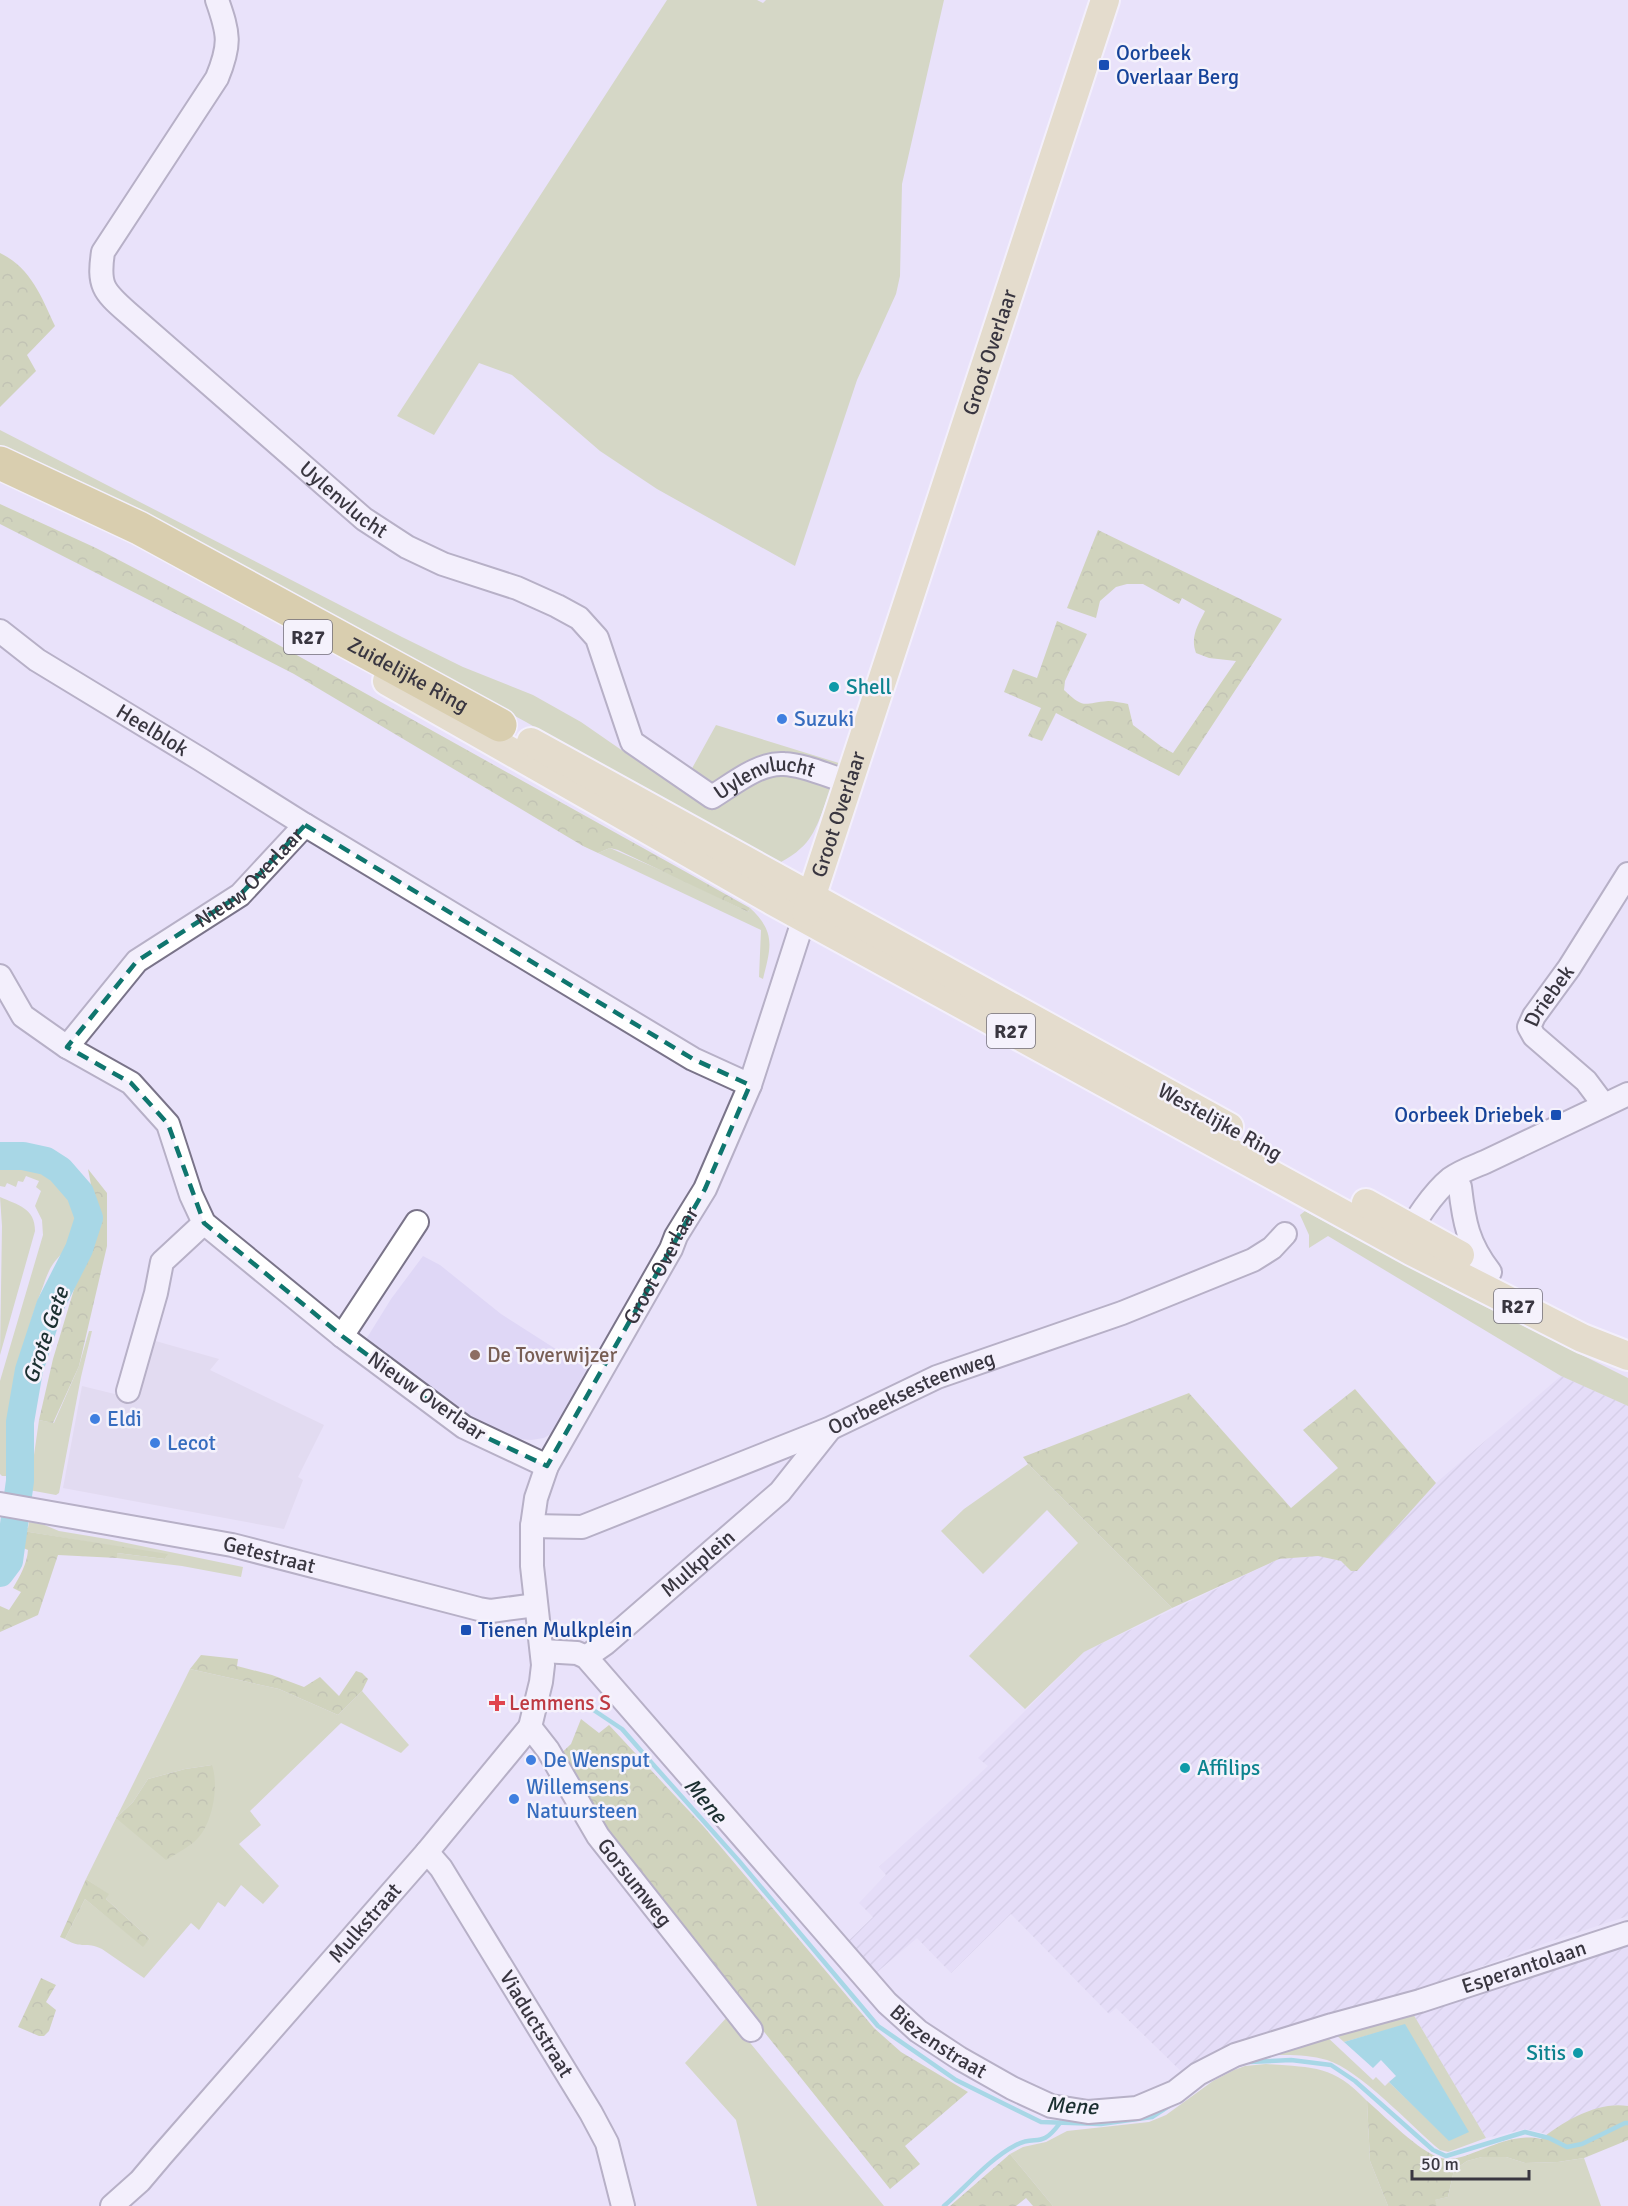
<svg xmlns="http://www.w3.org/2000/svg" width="1628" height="2206" font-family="Signika,sans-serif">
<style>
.commercial{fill:#dad2e6}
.industrial{fill:url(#industrial-furrows)}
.built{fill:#dfd7f6}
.green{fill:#bcca88;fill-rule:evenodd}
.forest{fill:url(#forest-crowns)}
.water{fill:#59cacf}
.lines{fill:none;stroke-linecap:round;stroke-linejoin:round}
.stream{stroke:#59cacf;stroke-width:4.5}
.river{stroke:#59cacf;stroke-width:28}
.minor-casing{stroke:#7a7489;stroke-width:26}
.major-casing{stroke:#fff;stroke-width:32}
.highway-casing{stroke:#fff;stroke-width:36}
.minor{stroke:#fff;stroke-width:22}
.major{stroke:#ddd498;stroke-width:28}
.highway{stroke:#c6b754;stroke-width:33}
.marked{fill:none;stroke:#0f766e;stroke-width:4.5;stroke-dasharray:12 8;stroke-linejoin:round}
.transit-dot{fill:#1a4fb4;stroke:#f5f2fc;stroke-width:2}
.culture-dot{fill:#0f9aa8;stroke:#f5f2fc;stroke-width:2}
.shop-dot{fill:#3f7fe0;stroke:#f5f2fc;stroke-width:2}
.education-dot{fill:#8d6e63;stroke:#f5f2fc;stroke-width:2}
.health-dot{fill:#e0444e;stroke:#f5f2fc;stroke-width:2}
.labels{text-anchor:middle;stroke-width:5;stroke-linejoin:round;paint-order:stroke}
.shield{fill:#f5f2fc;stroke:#716e78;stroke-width:1.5}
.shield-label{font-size:20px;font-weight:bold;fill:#393640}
.transit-label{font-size:21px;fill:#164399;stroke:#f5f2fc;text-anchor:start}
.street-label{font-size:21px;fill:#393640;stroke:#f5f2fc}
.culture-label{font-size:21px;fill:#0d838f;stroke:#f5f2fc;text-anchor:start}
.shop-label{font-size:21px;fill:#366cbe;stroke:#f5f2fc;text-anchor:start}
.education-label{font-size:21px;fill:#785e54;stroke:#f5f2fc;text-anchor:start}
.health-label{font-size:21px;fill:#be3a42;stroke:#f5f2fc;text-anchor:start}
.water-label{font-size:22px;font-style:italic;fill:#1c3031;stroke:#f5f2fc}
</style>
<defs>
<pattern id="industrial-furrows" width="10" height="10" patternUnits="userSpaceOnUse" patternTransform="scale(1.5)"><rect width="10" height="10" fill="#dfd7f6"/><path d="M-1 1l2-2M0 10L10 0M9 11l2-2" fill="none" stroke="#c0b9d4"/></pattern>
<pattern id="forest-crowns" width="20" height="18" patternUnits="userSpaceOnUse" patternTransform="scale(1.5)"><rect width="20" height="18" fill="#b2c174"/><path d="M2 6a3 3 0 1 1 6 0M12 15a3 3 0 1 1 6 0" fill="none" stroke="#929e61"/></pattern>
</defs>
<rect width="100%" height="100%" fill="#e9e2fa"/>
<!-- commercial -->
<path class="commercial" d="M152 1340 219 1359 210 1370 324 1425 298 1477 303 1480 284 1529 63 1488 82 1386 135 1399Z"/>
<!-- industrial -->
<g class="industrial">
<path d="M1561 1376 1628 1406V1916L1554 1940 1422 1988 1324 2018 1187 2077 1116 2008 1109 2014 1011 1914 951 1973 917 1938 869 1979 843 1946 873 1917 859 1903 886 1875 879 1867 988 1766 978 1758 1084 1652 1279 1559 1318 1556 1341 1561 1351 1571H1357L1436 1483Z"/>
<path d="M1628 1944V2106L1615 2105 1548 2134 1525 2129 1486 2138 1412 2012 1454 2002Z"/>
</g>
<!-- built -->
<path class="built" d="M423 1256 440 1265 501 1314 587 1369 552 1433 544 1438 531 1440 518 1439 484 1423 458 1408 365 1341 391 1299Z"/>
<!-- green -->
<g class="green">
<path d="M667 0H757L763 3 766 0H944L902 184 900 276 896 294 857 380 795 566 657 489 600 451 512 375 479 363 434 435 397 416Z"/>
<path d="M0 430 402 637 463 667 533 695 581 722 633 758 707 805 775 770 827 783 831 789C823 807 817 835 801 848 795 854 788 858 781 862L773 860 771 864 526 722 219 555 0 448Z"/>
<path d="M716 725 842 764 841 769 782 758 722 782 711 783 690 772Z"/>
<path d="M610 848 681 879 748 912 750 908C776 932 771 947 763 979L759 977 761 930 598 853Z"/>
<path d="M0 1161C45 1168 97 1186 70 1242 66 1250 58 1257 53 1264 48 1271 45 1281 42 1289 28 1324 20 1362 11 1399L16 1400 9 1453 16 1476H2L0 1474V1381L43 1235 42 1220 35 1206 41 1191 36 1187 39 1181 26 1176 23 1182 18 1181 16 1187 7 1183 5 1187 0 1186Z"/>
<path d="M0 1197C18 1205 35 1208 35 1231L0 1355 2 1226Z"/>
<path d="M1305 1211 1456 1292 1628 1378V1406L1561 1376 1328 1236 1309 1248V1235L1300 1215Z"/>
<path d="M89 1331H92L81 1377 59 1493 56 1495 29 1490 39 1420 54 1423 79 1366Z"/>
<path d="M1028 1464 1172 1608 1084 1652 1025 1709 969 1656 1078 1543 1047 1510 983 1574 941 1531 964 1509Z"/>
<path d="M29 1522 42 1524 59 1531 107 1539 243 1567 241 1577 182 1566 117 1558V1553L165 1559 167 1555 23 1531V1527L28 1528Z"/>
<path d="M190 1669 279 1689 338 1715 362 1691 409 1745 401 1753 341 1723 250 1811 261 1825 239 1844 279 1886 263 1904 241 1885 225 1907 218 1902 199 1930 191 1923 144 1978 102 1949C86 1941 82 1950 65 1939L85 1899 143 1946 150 1939 106 1899 108 1894 86 1879ZM212 1765 116 1818 133 1802 148 1779 185 1769Z"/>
<path d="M1412 2012 1486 2138 1448 2152 1440 2150C1411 2126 1360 2070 1327 2060 1303 2053 1277 2055 1252 2056L1325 2035 1373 2080 1376 2077 1385 2086 1389 2082 1450 2141 1405 2025 1344 2042 1334 2033Z"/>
<path d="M728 2016 884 2206H757L736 2120 685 2063Z"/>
<path d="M1266 2064C1313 2068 1332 2064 1367 2101L1370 2161 1388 2206H1053L1010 2154 1023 2147 1046 2142 1067 2131 1149 2122 1166 2115 1213 2081 1234 2070 1245 2066Z"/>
<path d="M1482 2157H1506L1525 2163 1558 2162 1584 2158 1601 2206H1437L1434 2200 1448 2197 1454 2170 1467 2161Z"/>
</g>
<!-- forest -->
<g class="forest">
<path d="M0 253C31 268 41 296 55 326L27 355 36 371 0 407Z"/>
<path d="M0 504 96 548 239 623 695 877 750 908 748 912 618 850 610 848 598 853 583 846 294 674 0 524Z"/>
<path d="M1098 530 1282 619 1179 776 1056 713 1042 741 1028 736 1041 708 1004 692 1013 669 1037 678 1057 621 1087 634 1065 681 1064 690C1085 710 1083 703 1108 701 1114 701 1122 703 1128 704L1133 725 1162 747 1173 753 1236 661 1209 658 1196 653C1190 637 1198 625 1205 611L1182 598 1179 604 1143 584H1127L1116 587 1100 601 1096 618 1067 608Z"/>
<path d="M88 1169 107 1193V1246L79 1366 53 1423 39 1420 53 1359 78 1276 97 1227 96 1211Z"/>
<path d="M1355 1389 1436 1483 1357 1571H1351L1341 1561 1318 1556 1279 1559 1172 1608 1028 1464 1023 1457 1189 1393 1291 1508 1338 1468 1303 1430Z"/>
<path d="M23 1531 168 1554 165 1559 117 1553V1558L58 1555 38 1615 0 1632V1606L9 1610 21 1592 13 1588C20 1576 27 1564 28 1550L21 1547Z"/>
<path d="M201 1655 238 1659 237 1666 272 1675 304 1687 320 1677 339 1696 356 1671 362 1673 368 1679 362 1691 338 1715 279 1689 190 1669Z"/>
<path d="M581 1719 599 1733 609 1725 704 1827 874 2028 901 2052 968 2092 905 2146 920 2164 890 2189 600 1827 556 1758 571 1744Z"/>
<path d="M212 1765C219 1785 213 1822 198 1838 190 1847 177 1853 166 1860L116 1818 133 1802 148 1779 185 1769Z"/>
<path d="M86 1879 109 1894 106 1899 150 1939 143 1947 85 1899 65 1939 60 1937Z"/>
<path d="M41 1978 56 1985 46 2002 56 2010 49 2031 44 2036H39L18 2027Z"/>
<path d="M1367 2101C1385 2116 1419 2152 1441 2158 1467 2165 1503 2130 1541 2139 1564 2121 1598 2101 1628 2106V2140L1584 2158 1558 2162 1525 2163 1506 2157H1482L1467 2161 1454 2170 1448 2197 1435 2200 1437 2206H1388L1370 2161Z"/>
<path d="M1010 2154 1053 2206H1033L1026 2198 1016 2206H950Z"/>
</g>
<!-- water -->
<path class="water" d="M1405 2024 1469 2132 1449 2141 1389 2082 1396 2076 1381 2060 1373 2068 1344 2042Z"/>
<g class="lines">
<!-- stream -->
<g class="stream">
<path d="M10 1456 20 1455"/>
<path d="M12 1538 22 1539"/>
<path d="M589 1707 622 1729 650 1761 739 1861 878 2026 956 2080 1041 2122 1101 2124 1152 2117 1169 2106"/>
<path d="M1249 2062 1291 2060 1331 2065 1355 2081 1433 2150 1446 2156 1525 2132 1549 2138 1567 2147 1582 2144 1625 2123H1628"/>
<path d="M944 2206C967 2186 989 2159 1016 2145 1037 2134 1040 2150 1060 2123"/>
</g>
<!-- river -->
<path class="river" d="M0 1156H23L46 1161 60 1170 80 1193 89 1218 79 1249 50 1306 29 1370 20 1422V1481L9 1561 0 1573"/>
<!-- minor casing -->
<g class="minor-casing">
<g id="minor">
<path id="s1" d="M217 0C229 34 231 44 217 78L103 252C98 285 103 291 127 312L364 519 407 547 443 564 517 588 557 606 579 618 597 638 632 742 712 797C732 785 759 762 784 764 805 765 828 776 848 782"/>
<path id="s2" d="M0 631 37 660 200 759 305 825"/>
<path d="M0 976 23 1016 67 1047"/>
<path id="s3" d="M1604 1105 1586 1081 1534 1036 1529 1027 1534 1016 1569 968 1628 874"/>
<path d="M1460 1187C1464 1222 1468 1244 1490 1272"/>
<path d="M1405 1241C1413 1222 1434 1192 1450 1179 1461 1171 1473 1167 1485 1162L1628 1094"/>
<path d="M342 1336 417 1222"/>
<path d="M128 1391 156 1293 162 1262 204 1223"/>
<path id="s4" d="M547 1466 464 1427 342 1336 204 1223 191 1195 168 1124 131 1083 67 1047 137 961 240 895 305 825 693 1059 750 1085"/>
<path id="s5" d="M0 1504 232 1545 479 1609 491 1611 536 1605"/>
<path id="s6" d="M532 1526 582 1527 831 1428 937 1377 1122 1313 1253 1260 1272 1248 1285 1234"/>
<path id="s7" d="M543 1651 577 1653 586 1657 887 2003 918 2031 959 2058 1012 2088 1051 2106 1088 2112 1137 2108 1175 2092 1198 2074 1235 2055 1332 2025 1420 2001 1628 1933"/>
<path id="s8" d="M586 1657 606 1643 780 1492 830 1429"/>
<path id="s9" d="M530 1727 548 1750 598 1836 751 2030"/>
<path id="s10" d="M427 1852 441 1868 591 2113 607 2143 623 2206"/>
<path id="s11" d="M112 2206 140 2181 162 2155 427 1852 530 1727 541 1682 543 1665 532 1566V1526L536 1498 547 1466 671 1249 676 1236 705 1189 750 1085 804 918"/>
</g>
</g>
<!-- major casing -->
<g class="major-casing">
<g id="major">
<path d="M387 681 773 901 1411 1251 1582 1338 1628 1356"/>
<path d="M531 742 1229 1127"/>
<path id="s12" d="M806 913 1105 0"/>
<path d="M1366 1203 1460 1255"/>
</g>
</g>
<!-- highway casing -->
<g class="highway-casing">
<g id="highway">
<path id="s13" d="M0 463 139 528 500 725"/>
</g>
</g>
<!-- minor -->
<use href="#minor" class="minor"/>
<!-- major -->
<use href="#major" class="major"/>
<!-- highway -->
<use href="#highway" class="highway"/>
</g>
<!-- marked area -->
<path d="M0 0H1628V2206H0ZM305 825 693 1059 750 1085 705 1189 547 1466 464 1427 342 1336 204 1223 168 1124 131 1083 67 1047 137 961 240 895Z" fill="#e9e2fa" fill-opacity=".55" fill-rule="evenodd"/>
<path class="marked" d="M305 825 693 1059 750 1085 705 1189 547 1466 464 1427 342 1336 204 1223 168 1124 131 1083 67 1047 137 961 240 895Z"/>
<!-- markers -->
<g class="transit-dot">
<rect x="1098" y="59" width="12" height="12" rx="3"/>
<rect x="1550" y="1109" width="12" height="12" rx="3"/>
<rect x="460" y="1624" width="12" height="12" rx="3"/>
</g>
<g class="culture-dot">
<circle cx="834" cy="687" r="6"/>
<circle cx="1185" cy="1768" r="6"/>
<circle cx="1578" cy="2053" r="6"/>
</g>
<g class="shop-dot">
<circle cx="782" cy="719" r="6"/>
<circle cx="95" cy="1419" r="6"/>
<circle cx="155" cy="1443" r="6"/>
<circle cx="531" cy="1760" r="6"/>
<circle cx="514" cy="1799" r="6"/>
</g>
<circle class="education-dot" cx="475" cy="1355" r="6"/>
<path class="health-dot" d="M494 1694h6v6h6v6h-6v6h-6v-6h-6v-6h6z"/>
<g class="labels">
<!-- shield labels -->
<g class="shield">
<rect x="284" y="620" width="48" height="34" rx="4.5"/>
<rect x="987" y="1014" width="48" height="34" rx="4.5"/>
<rect x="1494" y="1289" width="48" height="34" rx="4.5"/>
</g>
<g class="shield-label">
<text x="308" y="644">R27</text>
<text x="1011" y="1038">R27</text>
<text x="1518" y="1313">R27</text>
</g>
<!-- transit labels -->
<g class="transit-label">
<text x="1116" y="60">Oorbeek<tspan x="1116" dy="24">Overlaar Berg</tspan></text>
<text x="1544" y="1122" text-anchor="end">Oorbeek Driebek</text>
<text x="478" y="1637">Tienen Mulkplein</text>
</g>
<!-- street labels -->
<g class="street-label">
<text dy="7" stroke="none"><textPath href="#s12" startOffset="590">Groot Overlaar</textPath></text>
<text dy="7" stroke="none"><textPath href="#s1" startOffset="645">Uylenvlucht</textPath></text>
<text dy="7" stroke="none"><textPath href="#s13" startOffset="460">Zuidelijke Ring</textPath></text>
<text dy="7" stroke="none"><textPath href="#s2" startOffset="182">Heelblok</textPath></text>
<text dy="7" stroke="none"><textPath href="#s1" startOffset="1203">Uylenvlucht</textPath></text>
<text dy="7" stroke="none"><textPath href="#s12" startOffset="104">Groot Overlaar</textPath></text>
<text dy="7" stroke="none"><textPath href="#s4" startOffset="908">Nieuw Overlaar</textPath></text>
<text dy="7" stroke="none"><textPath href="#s3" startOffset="146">Driebek</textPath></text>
<text transform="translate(1220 1122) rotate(29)" y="7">Westelijke Ring</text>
<text dy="7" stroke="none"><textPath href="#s11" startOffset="1132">Groot Overlaar</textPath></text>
<text dy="7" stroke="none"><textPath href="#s6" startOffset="406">Oorbeeksesteenweg</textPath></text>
<text transform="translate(427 1396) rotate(35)" y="7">Nieuw Overlaar</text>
<text dy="7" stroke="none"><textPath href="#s5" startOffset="274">Getestraat</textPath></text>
<text dy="7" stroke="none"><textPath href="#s8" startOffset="146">Mulkplein</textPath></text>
<text dy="7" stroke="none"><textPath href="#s9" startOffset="188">Gorsumweg</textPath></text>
<text dy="7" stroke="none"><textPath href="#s11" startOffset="380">Mulkstraat</textPath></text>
<text dy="7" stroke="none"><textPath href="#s7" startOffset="1198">Esperantolaan</textPath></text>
<text dy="7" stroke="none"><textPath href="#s10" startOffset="204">Viaductstraat</textPath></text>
<text dy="7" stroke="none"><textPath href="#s7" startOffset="567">Biezenstraat</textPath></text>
</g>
<!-- culture labels -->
<g class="culture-label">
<text x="846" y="694">Shell</text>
<text x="1197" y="1775">Affilips</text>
<text x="1566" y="2060" text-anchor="end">Sitis</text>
</g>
<!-- shop labels -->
<g class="shop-label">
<text x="794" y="726">Suzuki</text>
<text x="107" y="1426">Eldi</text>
<text x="167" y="1450">Lecot</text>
<text x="543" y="1767">De Wensput</text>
<text x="526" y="1794">Willemsens<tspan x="526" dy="24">Natuursteen</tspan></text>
</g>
<!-- education labels -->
<g class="education-label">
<text x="487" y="1362">De Toverwijzer</text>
</g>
<!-- health labels -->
<g class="health-label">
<text x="509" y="1710">Lemmens S</text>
</g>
<!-- water labels -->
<g class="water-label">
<text transform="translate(45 1335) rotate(-71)" y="8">Grote Gete</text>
<text transform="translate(706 1800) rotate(49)" y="8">Mene</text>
<text transform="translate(1072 2105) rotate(3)" y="8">Mene</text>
</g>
</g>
<!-- scale -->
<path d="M1412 2170v9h117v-9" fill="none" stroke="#393640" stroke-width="3"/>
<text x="1421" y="2170" font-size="18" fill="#393640" stroke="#f5f2fc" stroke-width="4.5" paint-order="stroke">50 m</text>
</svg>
